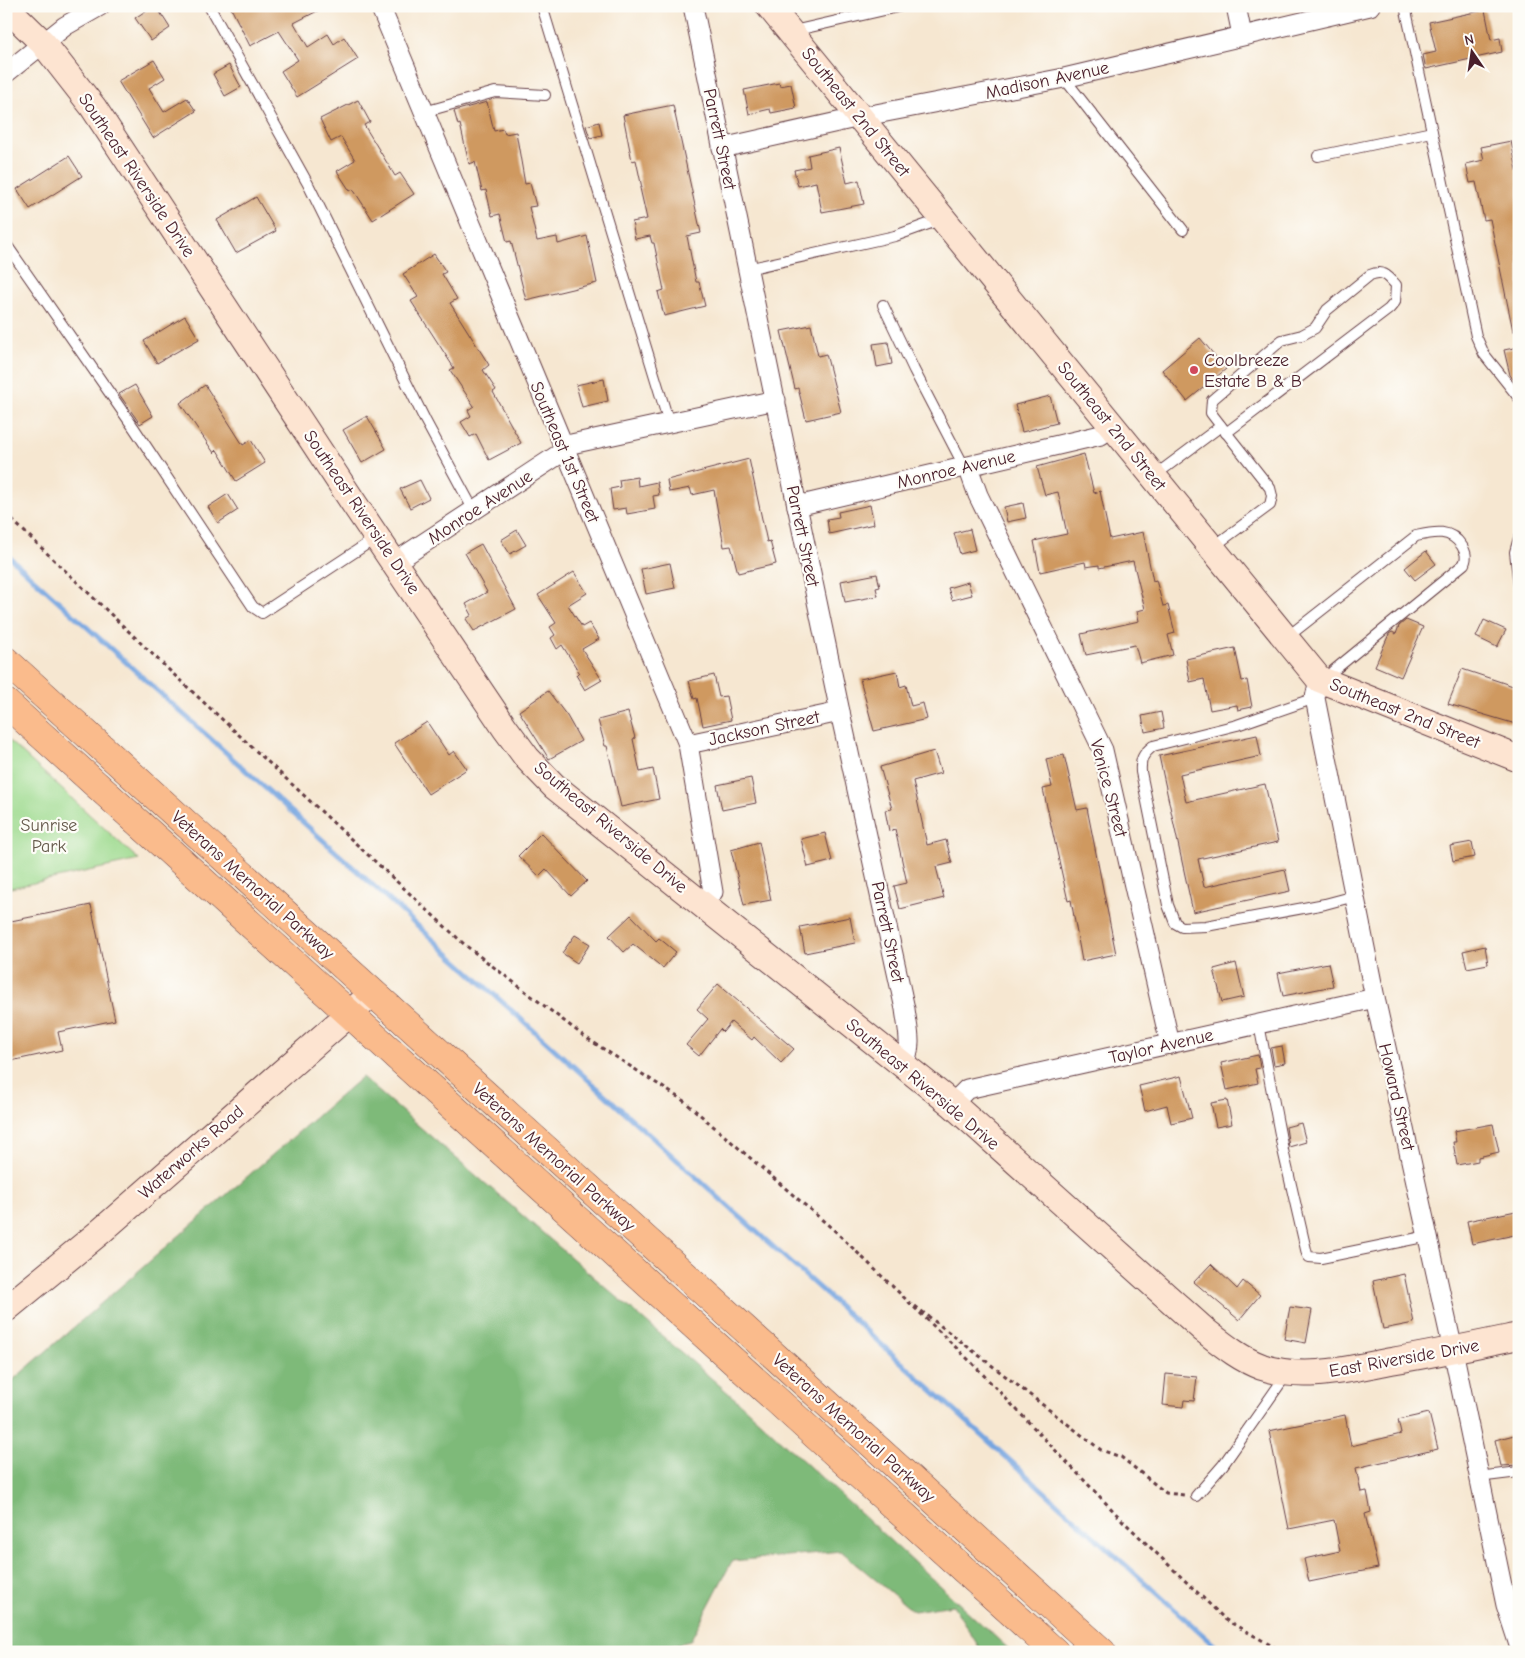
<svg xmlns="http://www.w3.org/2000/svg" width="1525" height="1658" font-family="'Comic Neue',sans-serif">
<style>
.green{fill:#9dda8e;stroke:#747c5c}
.forest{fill:#7eba79;stroke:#646c52}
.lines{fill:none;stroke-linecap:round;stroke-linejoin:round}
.stream{stroke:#76a5e0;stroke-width:5}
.building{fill:#cf9960}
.lane-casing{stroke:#643d44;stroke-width:12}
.street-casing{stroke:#643d44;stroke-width:21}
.secondary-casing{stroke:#643d44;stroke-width:28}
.highway-casing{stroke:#643d44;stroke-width:29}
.path{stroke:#643d44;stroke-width:3;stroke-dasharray:4 4;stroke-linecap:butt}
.lane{stroke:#fff;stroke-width:10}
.street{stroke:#fff;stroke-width:19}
.secondary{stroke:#fde4d1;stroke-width:26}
.highway{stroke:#fabb8c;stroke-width:28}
.poi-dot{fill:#d1495b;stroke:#fdfcf7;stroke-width:2}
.labels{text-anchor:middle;stroke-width:4.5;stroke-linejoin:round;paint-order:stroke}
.street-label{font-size:18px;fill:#4a1f2b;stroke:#fdfcf7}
.poi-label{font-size:18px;fill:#4a1f2b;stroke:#fdfcf7;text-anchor:start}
.park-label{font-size:18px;fill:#635749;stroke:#fdfcf7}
</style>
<rect width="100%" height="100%" fill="#fdfcf7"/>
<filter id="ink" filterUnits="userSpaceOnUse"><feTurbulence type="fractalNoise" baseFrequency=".02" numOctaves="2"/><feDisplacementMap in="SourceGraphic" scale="10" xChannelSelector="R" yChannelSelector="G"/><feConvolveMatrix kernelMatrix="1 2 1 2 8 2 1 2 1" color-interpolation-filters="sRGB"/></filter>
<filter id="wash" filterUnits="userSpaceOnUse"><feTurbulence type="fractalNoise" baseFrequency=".0096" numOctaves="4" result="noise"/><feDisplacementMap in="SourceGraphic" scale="20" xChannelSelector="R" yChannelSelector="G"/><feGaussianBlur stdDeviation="1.12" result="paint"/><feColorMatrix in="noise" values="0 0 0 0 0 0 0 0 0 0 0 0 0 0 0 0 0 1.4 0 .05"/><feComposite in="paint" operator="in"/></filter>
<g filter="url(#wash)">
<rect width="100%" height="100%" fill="#f6e7d1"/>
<!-- green -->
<path class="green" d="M6 738 139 860 6 889Z"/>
<!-- forest -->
<path class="forest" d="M362 1077 740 1403 1012 1652H982L953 1605 913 1611 841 1551 732 1561 690 1641 643 1652H6V1386Z"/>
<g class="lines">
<!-- stream -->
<path class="stream" d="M6 554 1222 1652"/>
</g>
<g id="blocks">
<!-- building -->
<g class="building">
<path d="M153 6H156L170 28 151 41 135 18Z"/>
<path d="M230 6H327L294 23 308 47 328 34 334 44 344 37 358 59 297 97 281 71 298 60 279 31 250 46Z"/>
<path d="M1485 10 1491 40 1500 38 1502 52 1426 69 1423 55 1436 52 1429 22Z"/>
<path d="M154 60 165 78 149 88 164 112 187 98 196 111 153 138 118 81Z"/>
<path d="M229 65 241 87 225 96 213 74Z"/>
<path d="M779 83 780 86 791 84 796 108 771 113 770 109 749 114 744 90Z"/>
<path d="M358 100 370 122 364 125 395 176 400 173 414 194 373 220 353 189 350 191 337 171 355 160 341 137 331 142 320 119Z"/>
<path d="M487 102 494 131 503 129 505 134 516 132 525 184 530 183 536 206 529 207 537 241 557 237 558 244 587 236 597 283 526 300 511 241 507 242 500 214 492 216 486 190 482 191 475 162 469 164 460 124 458 125 454 111Z"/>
<path d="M673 105 701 233 687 236 696 282H699L705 306 664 316 658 292 664 290 654 243H652L650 236 635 239 632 222 647 219 640 188H642L636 160 632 161 623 115Z"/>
<path d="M599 122 602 135 590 138 586 126Z"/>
<path d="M1511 141 1519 179V330L1513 331 1490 219 1484 220 1476 182 1470 183 1466 164 1484 160 1481 147Z"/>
<path d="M839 148 847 183 859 180 864 204 822 212 816 182 798 186 794 170 810 167 808 155Z"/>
<path d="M69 156 82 176 30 209 17 189Z"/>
<path d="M256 197 276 231 236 253 217 220Z"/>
<path d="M434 254 446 272 442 274 457 299 450 303 489 365 483 370 496 390 493 392 521 443 489 460 476 434 470 437 461 422 471 416 468 410 474 406 450 370 454 368 411 301 418 297 403 274Z"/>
<path d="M185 316 199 339 157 363 144 341Z"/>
<path d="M811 325 818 356 826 354 841 412 806 420 798 388 795 389 781 331Z"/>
<path d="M1200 338 1226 369 1187 401 1162 370Z"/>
<path d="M888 342 892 364 877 367 873 344Z"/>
<path d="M1519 347V387L1510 375 1504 350Z"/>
<path d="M604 379 608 401 582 407 576 385Z"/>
<path d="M135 385 153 416 140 424 119 394Z"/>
<path d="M205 385 243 445 251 440 265 463 236 481 217 450 214 453 180 403Z"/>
<path d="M1050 396 1057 423 1022 432 1015 405Z"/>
<path d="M367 416 386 449 362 463 343 430Z"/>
<path d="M1084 454 1094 493 1100 491 1110 539 1143 532 1153 581 1156 580 1163 606 1168 605 1175 633 1168 635 1173 655 1140 663 1135 645 1086 655 1081 634 1139 621 1137 611 1145 609 1133 561 1099 568V565L1086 567 1085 562 1040 572 1034 541 1067 534 1058 492 1045 495 1037 467Z"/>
<path d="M749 459 767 542 770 541 776 564 738 573 731 546 724 547 714 490 692 495 690 488 669 492 667 480Z"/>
<path d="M637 477 638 486 657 482 659 495 653 496 655 509 627 514 626 508 613 510 610 489 620 487 619 480Z"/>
<path d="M420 480 429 498 410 508 400 489Z"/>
<path d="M228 494 238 510 218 523 208 507Z"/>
<path d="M1023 503 1026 518 1007 522 1004 507Z"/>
<path d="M870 505 874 524 829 534 827 519 839 517 838 512Z"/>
<path d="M970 529 975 550 960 554 954 533Z"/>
<path d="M517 530 526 545 510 554 501 540Z"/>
<path d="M481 544 516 609 474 631 466 619 472 615 466 604 487 592 465 553Z"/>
<path d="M1426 551 1436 564 1415 580 1405 568Z"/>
<path d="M670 563 675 588 646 594 641 569Z"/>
<path d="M574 572 587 593 568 605 582 627 589 623 599 639 582 649 602 680 585 690 576 675 579 672 562 645 557 649 551 638 555 635 550 627 556 623 538 595Z"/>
<path d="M877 574 880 587 876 588 878 596 845 602 841 581Z"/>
<path d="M968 582 972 595 952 600 948 588Z"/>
<path d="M1406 620 1423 627 1401 677 1375 666 1389 634 1392 632 1396 634 1399 626Z"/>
<path d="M1484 620 1506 630 1497 647 1476 637Z"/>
<path d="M1235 648 1242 681 1247 680 1252 707 1238 710 1237 705 1210 710 1204 679 1190 682 1186 659Z"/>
<path d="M1462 669 1519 688V725L1448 704Z"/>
<path d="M897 671 900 687 906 685 911 706 923 703 927 719 874 731 860 679Z"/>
<path d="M714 675 719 697 726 696 731 720 703 726 697 698 694 699 689 681Z"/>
<path d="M548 691 567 716 581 741 549 759 519 711Z"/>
<path d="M628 712 635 738 633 739 640 772 653 769 659 799 621 807 607 746H605L598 720Z"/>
<path d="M1161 712 1164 728 1145 732 1142 716Z"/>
<path d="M427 722 449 755 454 751 467 769 428 794 394 743Z"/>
<path d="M1257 735 1261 756 1180 774 1186 802 1265 784 1278 842 1198 859 1204 887 1285 869 1290 891 1193 912 1159 756Z"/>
<path d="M934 751 941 773 913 781 927 845 946 840 952 863 936 867 944 898 900 909 894 886 907 883 895 829 889 831 885 810 892 809 880 767Z"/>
<path d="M1064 755 1077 810 1087 808 1116 954 1082 961 1071 900 1068 901 1043 789 1052 787 1046 759Z"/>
<path d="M751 778 756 803 722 810 717 785Z"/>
<path d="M541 833 587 881 571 896 546 869 539 876 518 856Z"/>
<path d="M825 833 832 861 808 867 801 839Z"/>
<path d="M759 842 771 900 744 905 731 850Z"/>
<path d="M1472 842 1475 857 1453 861 1450 846Z"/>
<path d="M91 905 115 1020 58 1032 62 1050 6 1062V922Z"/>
<path d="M631 915 656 941 659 938 676 952 663 968 633 944 624 952 609 936Z"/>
<path d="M850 917 855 943 805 953 800 927Z"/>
<path d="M575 935 590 944 577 963 562 953Z"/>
<path d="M1485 946 1488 964 1467 968 1463 951Z"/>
<path d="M1236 963 1244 997 1222 1002 1214 969Z"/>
<path d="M1328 963 1333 986 1283 996 1278 973Z"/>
<path d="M718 984 794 1049 781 1063 754 1037 752 1040 731 1022 723 1032 720 1029 699 1056 686 1045 708 1019 697 1009Z"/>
<path d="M1282 1046 1285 1063 1274 1065 1271 1048Z"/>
<path d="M1258 1055 1260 1068 1255 1069 1258 1083 1227 1090 1221 1063Z"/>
<path d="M1181 1076 1192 1118 1171 1123 1167 1105 1145 1111 1139 1086Z"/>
<path d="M1227 1100 1232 1124 1216 1127 1211 1103Z"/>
<path d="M1301 1123 1306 1142 1289 1147 1286 1127Z"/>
<path d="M1493 1124 1499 1152 1478 1157V1161L1457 1165 1453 1142H1456L1454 1131Z"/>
<path d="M1516 1211 1519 1234 1472 1244 1467 1221Z"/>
<path d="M1211 1264 1237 1289 1243 1281 1260 1295 1239 1320 1194 1282Z"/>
<path d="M1404 1274 1414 1323 1383 1329 1373 1281Z"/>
<path d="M1290 1307 1312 1310 1306 1343 1284 1339Z"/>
<path d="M1166 1374 1197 1377 1194 1401 1184 1400 1183 1407 1163 1405Z"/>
<path d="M1429 1413 1438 1449 1356 1468 1361 1492 1367 1491 1371 1512 1365 1514 1378 1568 1309 1582 1304 1559 1340 1551 1334 1520 1289 1529 1269 1431 1345 1415 1351 1446 1401 1434 1398 1420Z"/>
<path d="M1514 1435 1519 1465 1501 1466 1495 1440Z"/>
</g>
</g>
</g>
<g filter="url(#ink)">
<use href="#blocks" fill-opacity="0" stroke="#643d44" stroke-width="1"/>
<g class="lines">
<!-- lane casing -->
<g class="lane-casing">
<g id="lane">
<path d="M209 6 308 184 425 420 474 511"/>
<path d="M542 6 669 423"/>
<path d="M1405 6 1476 336 1484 354 1519 398"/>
<path d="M793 31 902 6"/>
<path d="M1064 78 1183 230"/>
<path d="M424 112 495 92 545 95"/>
<path d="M1318 156 1432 132"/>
<path d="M6 244 134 428 253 607 262 613 376 538"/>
<path d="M747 269 895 236 942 219"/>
<path d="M883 305 914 370 965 468"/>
<path d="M1221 426 1211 413 1212 400 1282 340 1302 335 1315 328 1327 310 1370 275C1383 270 1387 275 1396 285L1395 302 1389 309 1226 433"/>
<path d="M1154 476 1221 426 1270 488 1272 496 1270 505 1213 547"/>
<path d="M1519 538 1515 552 1519 586"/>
<path d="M1286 638 1416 536C1434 532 1450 528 1462 546 1466 553 1467 557 1464 564L1333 671 1326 680"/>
<path d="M1315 698 1237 725 1153 746C1143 754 1140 759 1141 772L1168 905 1175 923 1182 927 1206 926 1325 904 1355 896"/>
<path d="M1259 1024 1283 1150 1307 1254 1309 1257 1321 1258 1428 1236"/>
<path d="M1478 1477 1519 1472"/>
<path d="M1196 1496 1223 1465 1286 1375"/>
</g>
</g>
<!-- street casing -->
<g class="street-casing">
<g id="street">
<path d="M380 6 688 744 713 892 703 904"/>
<path d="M693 6 840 712 905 1009C907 1027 914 1047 903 1063"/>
<path d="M1236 6 1242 35"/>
<path d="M6 73 65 26 100 6"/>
<path d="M722 148 860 117 1064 78 1370 6"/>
<path d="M562 446 776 400"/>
<path d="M968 467 978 495 1103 750 1170 1044"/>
<path d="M797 506 1101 435 1112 426"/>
<path d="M395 562 564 451"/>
<path d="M1319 679 1315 698 1375 998 1453 1350 1506 1605 1519 1645"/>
<path d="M688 744 840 712"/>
<path d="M952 1104 967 1089 1375 998"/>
</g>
</g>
<!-- secondary casing -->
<g class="secondary-casing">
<g id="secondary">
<path d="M769 6 1319 679 1519 759"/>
<path d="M6 7 43 43 93 107 355 505 505 728 527 758 554 786 952 1104 1204 1330C1222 1344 1240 1359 1262 1367 1304 1381 1349 1369 1391 1361 1434 1354 1476 1345 1519 1336"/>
<path d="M6 1309 100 1232 373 993"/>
</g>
</g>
<!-- highway casing -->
<g class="highway-casing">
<g id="highway">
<path d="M6 661 1102 1652"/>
<path d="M6 703 1055 1652"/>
</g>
</g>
<!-- path -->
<g class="path">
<path d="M6 514 169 670 465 945 585 1037 684 1101 835 1231 972 1363 1124 1522 1226 1620 1283 1652"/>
<path d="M915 1306 1101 1450 1121 1457 1166 1493 1184 1495"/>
</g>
<!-- lane -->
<use href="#lane" class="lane"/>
<!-- street -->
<use href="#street" class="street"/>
<!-- secondary -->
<use href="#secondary" class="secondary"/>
<!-- highway -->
<use href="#highway" class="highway"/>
</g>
</g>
<!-- markers -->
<circle class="poi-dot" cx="1194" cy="370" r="5"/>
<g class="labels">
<!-- street labels -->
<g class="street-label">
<text transform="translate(1047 80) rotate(-12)" y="6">Madison Avenue</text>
<text transform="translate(856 112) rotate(51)" y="6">Southeast 2nd Street</text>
<text transform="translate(720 139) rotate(78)" y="6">Parrett Street</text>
<text transform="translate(137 175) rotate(56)" y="6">Southeast Riverside Drive</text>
<text transform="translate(1112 426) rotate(51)" y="6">Southeast 2nd Street</text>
<text transform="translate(565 452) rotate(67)" y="6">Southeast 1st Street</text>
<text transform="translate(956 469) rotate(-13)" y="6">Monroe Avenue</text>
<text transform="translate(480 507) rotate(-33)" y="6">Monroe Avenue</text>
<text transform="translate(362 512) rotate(56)" y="6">Southeast Riverside Drive</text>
<text transform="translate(803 536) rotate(78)" y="6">Parrett Street</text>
<text transform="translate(1405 713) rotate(22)" y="6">Southeast 2nd Street</text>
<text transform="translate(764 728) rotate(-12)" y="6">Jackson Street</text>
<text transform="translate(1109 788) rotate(75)" y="6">Venice Street</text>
<text transform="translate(611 827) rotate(40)" y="6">Southeast Riverside Drive</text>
<text transform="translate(253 885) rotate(42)" y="6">Veterans Memorial Parkway</text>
<text transform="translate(888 932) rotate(78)" y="6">Parrett Street</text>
<text transform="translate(1161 1046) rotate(-13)" y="6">Taylor Avenue</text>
<text transform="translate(923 1084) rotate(40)" y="6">Southeast Riverside Drive</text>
<text transform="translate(1397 1097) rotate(77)" y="6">Howard Street</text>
<text transform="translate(191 1152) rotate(-41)" y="6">Waterworks Road</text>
<text transform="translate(554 1157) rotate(42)" y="6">Veterans Memorial Parkway</text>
<text transform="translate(1404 1358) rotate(-10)" y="6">East Riverside Drive</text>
<text transform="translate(854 1428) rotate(42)" y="6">Veterans Memorial Parkway</text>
</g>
<!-- poi labels -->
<g class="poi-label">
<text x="1204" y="366">Coolbreeze<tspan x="1204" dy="21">Estate B &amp; B</tspan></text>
</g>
<!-- park labels -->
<g class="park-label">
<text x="49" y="831">Sunrise<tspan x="49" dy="21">Park</tspan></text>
</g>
</g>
<!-- margin -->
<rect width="1525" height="1658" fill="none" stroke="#fdfcf7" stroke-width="25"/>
<!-- north arrow -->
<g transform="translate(1472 52) rotate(347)" stroke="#fdfcf7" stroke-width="4" paint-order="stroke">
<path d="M0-4L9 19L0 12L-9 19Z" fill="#4a1f2b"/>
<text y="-8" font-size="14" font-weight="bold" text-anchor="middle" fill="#4a1f2b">N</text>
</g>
</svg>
